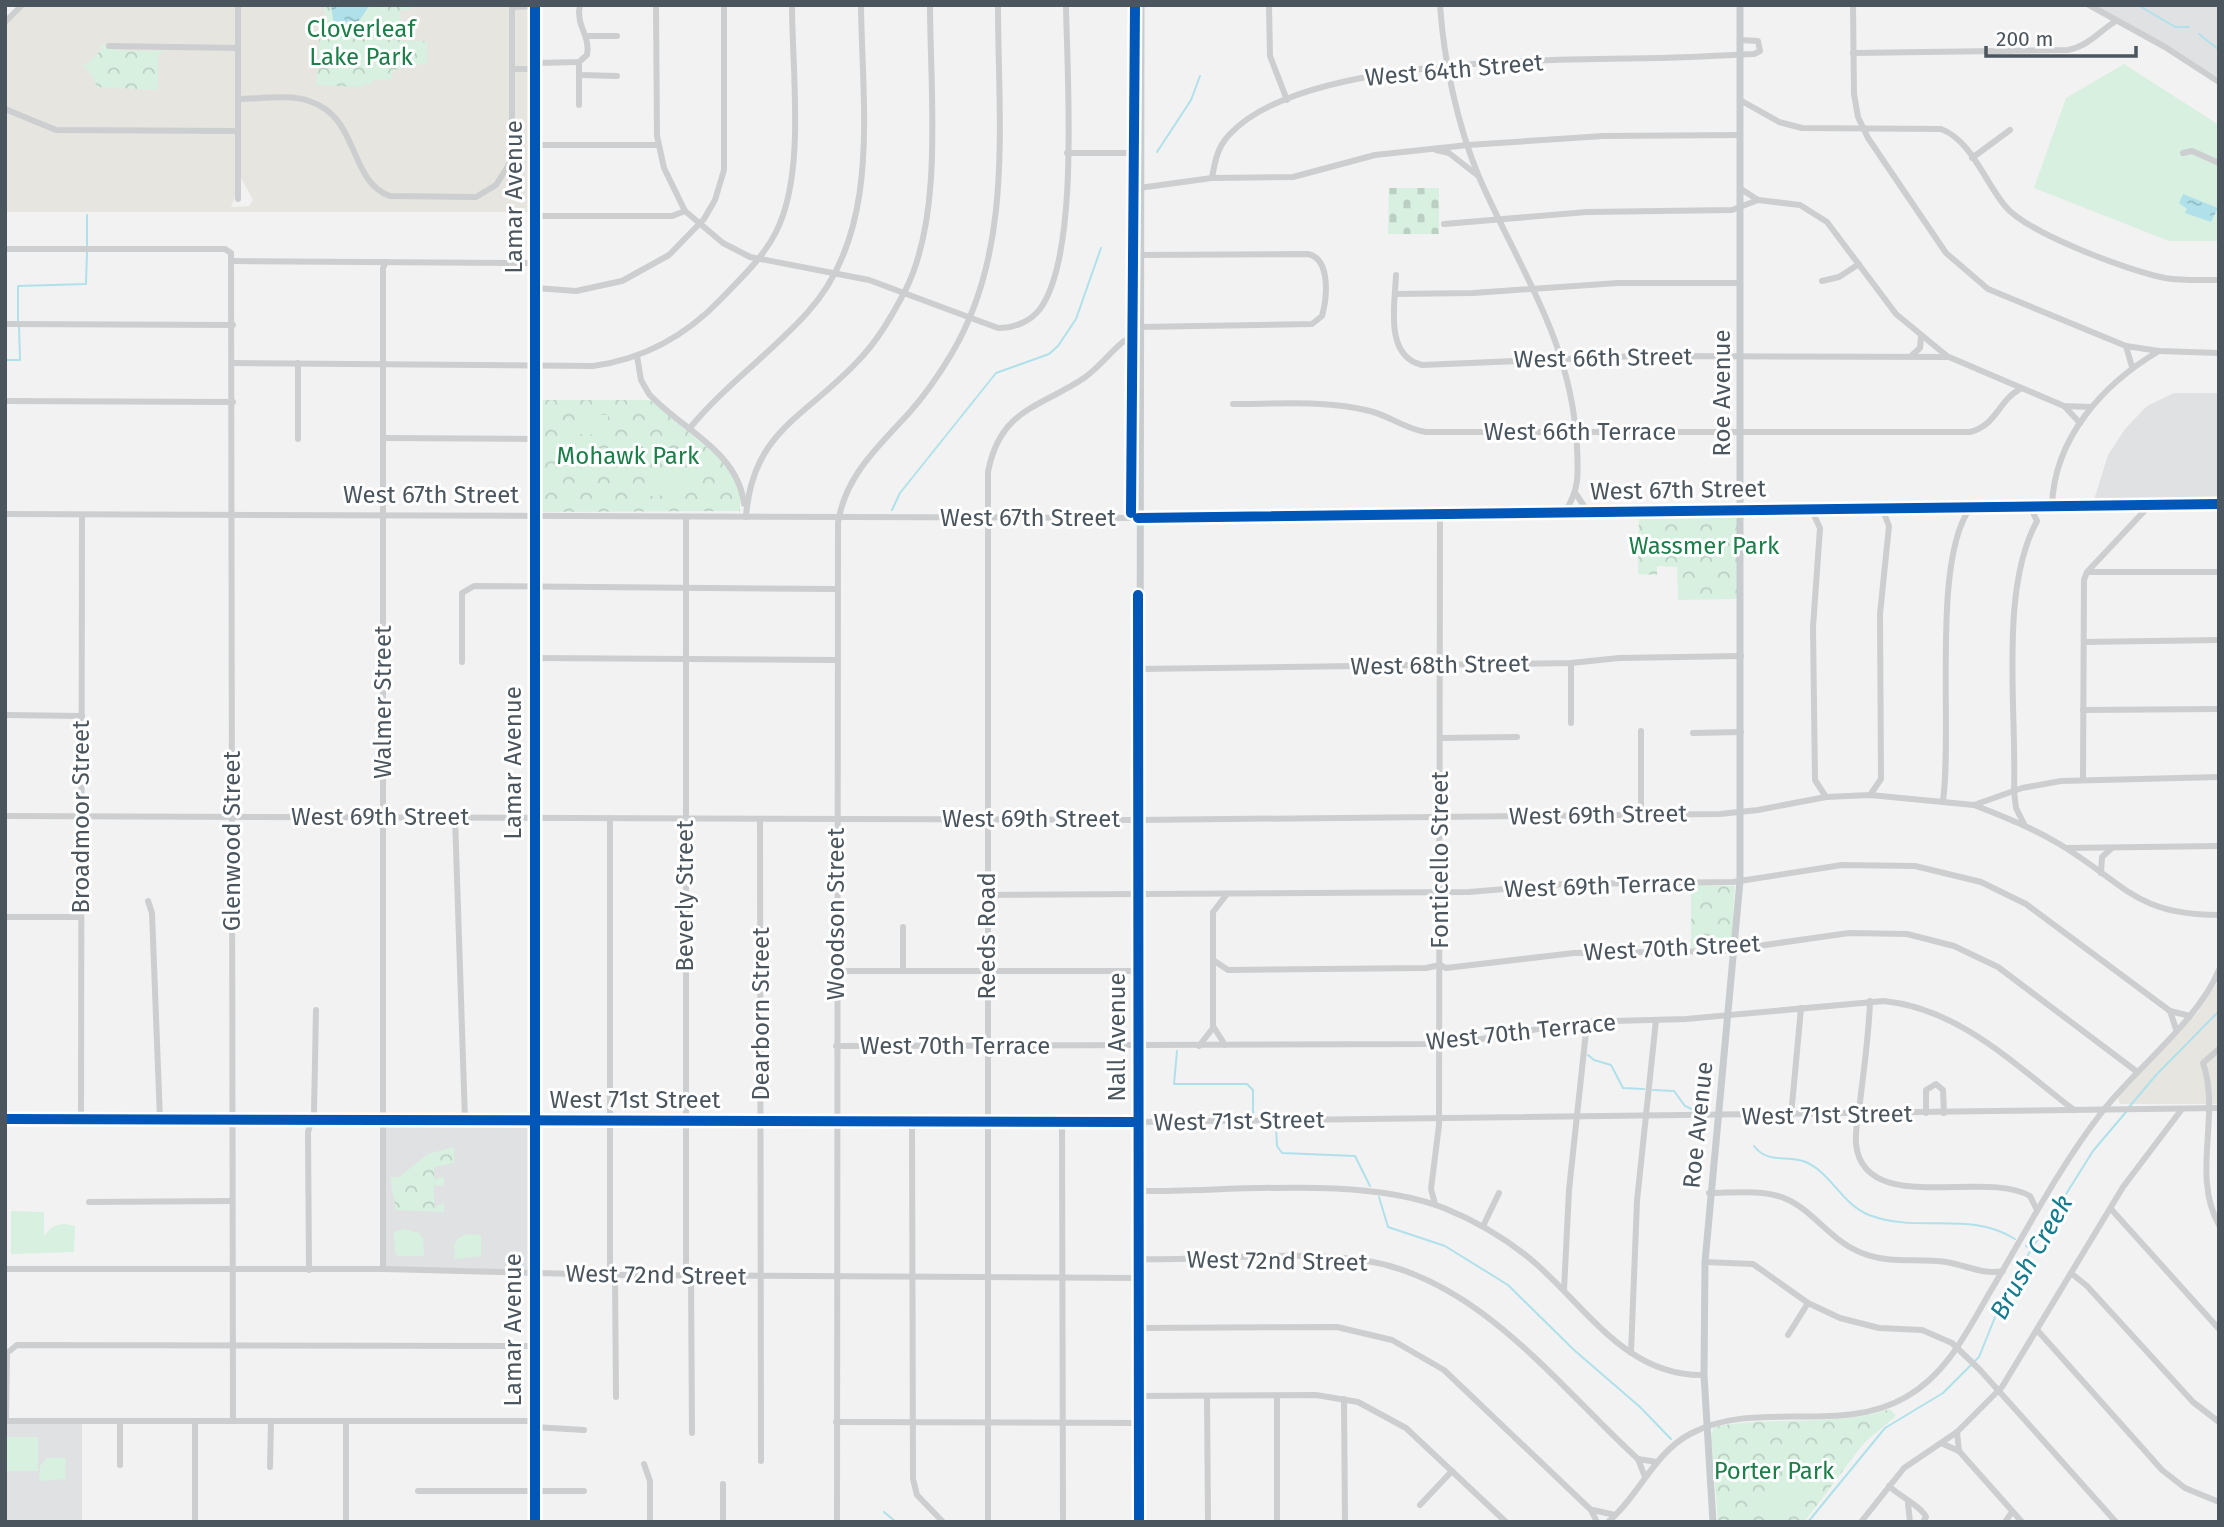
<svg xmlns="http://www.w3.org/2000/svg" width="2224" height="1527" font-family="'Fira Sans',sans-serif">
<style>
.commercial{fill:#e7e5e0}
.education{fill:#e0e1e2}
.cemetery{fill:url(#cemetery-stones)}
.park{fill:url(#park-crowns)}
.pitch{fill:#d8f0e0}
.water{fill:url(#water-ripples)}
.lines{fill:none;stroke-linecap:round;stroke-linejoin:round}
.stream{stroke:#b0e1eb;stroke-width:2}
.minor{stroke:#ccced0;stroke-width:6}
.major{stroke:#c8ccce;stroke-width:7}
.cycleway-casing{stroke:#fff;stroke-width:15}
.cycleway{stroke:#0057b8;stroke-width:10}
.labels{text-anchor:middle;stroke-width:6;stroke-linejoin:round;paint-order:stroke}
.park-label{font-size:24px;fill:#1c7e49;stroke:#fff}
.street-label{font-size:24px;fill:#4a555e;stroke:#fff}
.water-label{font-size:26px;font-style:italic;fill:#147b90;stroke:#fff}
</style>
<defs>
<pattern id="cemetery-stones" width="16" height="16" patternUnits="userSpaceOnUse" patternTransform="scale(1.75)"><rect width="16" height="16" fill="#d8f0e0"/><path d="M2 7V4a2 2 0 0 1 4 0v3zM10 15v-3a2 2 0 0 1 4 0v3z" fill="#bbd0c3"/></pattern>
<pattern id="park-crowns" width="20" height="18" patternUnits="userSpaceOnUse" patternTransform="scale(1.75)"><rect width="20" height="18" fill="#d8f0e0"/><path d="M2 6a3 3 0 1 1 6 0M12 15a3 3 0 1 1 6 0" fill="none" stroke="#bbd0c3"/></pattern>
<pattern id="water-ripples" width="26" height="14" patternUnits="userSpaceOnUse" patternTransform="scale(1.75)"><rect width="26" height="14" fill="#b0e1eb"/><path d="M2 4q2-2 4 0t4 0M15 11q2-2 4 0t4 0" fill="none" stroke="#91b9c2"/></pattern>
</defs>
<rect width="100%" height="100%" fill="#f2f2f2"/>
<!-- commercial -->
<g class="commercial">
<path d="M26 5H235V197L231 207 249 206 253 200 241 178V5H530V212H5V26Z"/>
<path d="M2219 980V1104H2120L2118 1098 2199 1011Z"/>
</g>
<!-- education -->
<g class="education">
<path d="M2092 5H2219V78Z"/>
<path d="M2174 393H2219V502L2093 503 2108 455 2125 429 2147 406Z"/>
<path d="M385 1122H532V1270L385 1267Z"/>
<rect x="5" y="1423" width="77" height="99"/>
</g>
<!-- cemetery -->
<path class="cemetery" d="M1389 188H1439V234H1388Z"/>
<!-- park -->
<g class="park">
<path d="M324 5H411V10L400 11 402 41H427V64L401 65 400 69 392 70V79L373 80 372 84H363V87L316 85 320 26 327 25Z"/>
<path d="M102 44 119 51H162L163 53 158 54V90L97 87 92 75 81 64 86 65 102 49 100 46Z"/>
<path d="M538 400H650L716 455 730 470 740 493V511L542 512 539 508Z"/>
<path d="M1733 512 1737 516V599L1678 600 1677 567 1657 566V575L1638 574 1639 513Z"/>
<path d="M1691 885 1735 886 1731 945 1728 947 1691 948Z"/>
<path d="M454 1147V1163L434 1167V1180L444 1176V1186L434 1185V1208L444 1202V1212L396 1210 390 1177H399L428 1154Z"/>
<path d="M1890 1409 1896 1416 1864 1443 1804 1522H1718L1711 1435 1714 1427C1772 1415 1834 1428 1890 1409Z"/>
</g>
<!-- pitch -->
<g class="pitch">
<path d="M2124 64 2219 125V241H2169L2034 188 2066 98Z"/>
<path d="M575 415H608L607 435 574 434Z"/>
<path d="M681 474 682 495 649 496V475Z"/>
<path d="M11 1211 44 1212V1237C51 1224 60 1222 75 1226L74 1252 11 1254Z"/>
<path d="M404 1229 419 1233 423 1238 424 1256H398L395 1253 394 1232Z"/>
<path d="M468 1234 481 1235V1256L455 1259 454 1246 458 1238Z"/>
<rect x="5" y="1437" width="33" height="34"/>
<path d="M47 1458H66L65 1479 39 1481 40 1466Z"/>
<path d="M1799 1477 1801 1493 1794 1506 1766 1509 1767 1478Z"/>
</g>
<!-- water -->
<g class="water">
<path d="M331 5H370L352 31 341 38 338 36 340 31 333 20Z"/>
<path d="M2183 194 2218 208 2211 222 2185 213 2187 209 2179 203Z"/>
</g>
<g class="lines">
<!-- stream -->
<g class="stream">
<path d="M2138 5 2175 27H2189"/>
<path d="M2199 34 2219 50"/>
<path d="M1157 152 1191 100 1200 76"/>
<path d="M87 215V247"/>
<path d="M18 321V286L86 284 87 252"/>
<path d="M5 360H20L19 326"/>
<path d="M892 510 900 493 996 373 1049 354 1058 346 1076 319 1101 248"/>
<path d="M1177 1051 1174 1084H1247L1253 1090V1114"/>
<path d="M1588 1055 1594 1060 1611 1065 1623 1088 1644 1089"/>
<path d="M1653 1090 1674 1091 1685 1106 1696 1111"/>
<path d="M2129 1107 2157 1074 2219 1011"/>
<path d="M1276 1127 1277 1146 1282 1153 1355 1156 1370 1186"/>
<path d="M1754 1146C1768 1165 1789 1154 1808 1163 1832 1175 1843 1205 1869 1215 1919 1234 1968 1210 2015 1239"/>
<path d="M1379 1197 1388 1227 1445 1246 1508 1285 1574 1350 1640 1407 1671 1439"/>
<path d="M2026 1246 2034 1250"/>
<path d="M884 1512 896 1522"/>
<path d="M1808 1522 1885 1428 1943 1393 1979 1357 2006 1290 2093 1151 2126 1112"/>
</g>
<!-- minor -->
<g class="minor">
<path d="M656 5 657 136 664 168 685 211 723 243 750 257 869 280 998 328C1014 328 1030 322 1040 309 1080 254 1067 76 1066 5"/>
<path d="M1269 5 1270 56 1287 100"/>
<path d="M1440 5C1444 62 1457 124 1479 177 1520 271 1571 339 1577 446 1578 474 1580 488 1565 512"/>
<path d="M1853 5 1854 94 1858 117 1868 138 1946 253 1988 289 2126 346 2159 351 2219 353"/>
<path d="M2089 5 2165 47 2219 82"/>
<path d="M5 22 22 5"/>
<path d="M586 36H617"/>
<path d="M109 46 238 48"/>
<path d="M1853 53 2068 50C2089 46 2099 31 2116 21"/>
<path d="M579 62V105"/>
<path d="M536 63 579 62 587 55C591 36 575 25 580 5"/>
<path d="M512 69H536"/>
<path d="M580 75 617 76"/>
<path d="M238 99C259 99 289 94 309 101 360 117 348 181 390 196L476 197 496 185 508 166 512 156V7L535 6"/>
<path d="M1740 100 1779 122 1802 128 1941 129C1971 140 1985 182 2005 206 2027 233 2129 271 2165 278 2183 281 2201 280 2219 280"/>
<path d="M5 109 56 130 238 131"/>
<path d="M535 145H658"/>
<path d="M1436 150 1449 153 1477 175"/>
<path d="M1067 153H1139"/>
<path d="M2183 153 2192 151 2219 163"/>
<path d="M1972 158 2010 130"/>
<path d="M1212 178C1215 161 1217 148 1229 135 1301 56 1555 60 1658 58 1690 58 1722 55 1754 54L1760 51 1758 41 1740 40"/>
<path d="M1139 188 1212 178 1293 177 1375 155 1468 145 1603 136 1740 135"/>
<path d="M1741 189 1758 200 1800 205 1827 222 1896 314 1947 356"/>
<path d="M238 199V5"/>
<path d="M535 216H672L685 211"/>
<path d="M1444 224 1587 212 1732 210 1758 200"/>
<path d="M5 249H225L231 253 233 1421"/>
<path d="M232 261 528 263 535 260"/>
<path d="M1396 275C1395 304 1384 356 1422 365L1636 356 1949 357 2064 406 2091 407"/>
<path d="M1822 281 1839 277 1859 264"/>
<path d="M536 288 576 291 622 281 669 255 704 219 715 200 724 170V5"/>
<path d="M1395 294 1473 293 1618 283H1740"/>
<path d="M5 324 233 325"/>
<path d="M1139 327 1312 324 1322 316C1327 298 1331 259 1308 254L1139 255"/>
<path d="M2126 346 2132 367"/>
<path d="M637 356 641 380 649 394C682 430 738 451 744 504"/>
<path d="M1911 356 1920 348 1921 336"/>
<path d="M232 363 593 366C645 359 686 336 722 298 741 278 763 258 776 232 806 173 792 72 792 5"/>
<path d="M5 401 233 402"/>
<path d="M1233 404C1277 404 1326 400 1370 411 1390 416 1405 429 1426 432H1970C1997 425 1998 401 2020 389"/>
<path d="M2065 407 2080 423"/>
<path d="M689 429C726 384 769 355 807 313 882 231 862 108 861 5"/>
<path d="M383 438 535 439"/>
<path d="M298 439V363"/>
<path d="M1576 494 1588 512"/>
<path d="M2052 506C2054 438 2103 384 2159 351"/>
<path d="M1811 509 1820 528 1813 627 1815 780 1826 797"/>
<path d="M5 514 1138 518 2219 504"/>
<path d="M746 517C752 432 804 418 856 363 877 342 892 316 906 289 944 212 930 90 930 5"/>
<path d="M2088 572H2219"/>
<path d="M2084 642 2219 640"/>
<path d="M534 658 836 660"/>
<path d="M462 662V593L474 586 836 589"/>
<path d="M1571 663V723"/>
<path d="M1138 669 1571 663 1619 658 1741 656"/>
<path d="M2083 710 2219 709"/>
<path d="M5 715 82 716"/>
<path d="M1641 731V814"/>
<path d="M1693 733 1741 732"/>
<path d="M1440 738 1517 737"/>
<path d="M2083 779 2084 580 2087 572 2150 505"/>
<path d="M1870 795 1881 779 1880 614 1889 526 1882 508"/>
<path d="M1943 801C1953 729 1931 559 1971 507"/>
<path d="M1974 805C2004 817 2033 828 2061 845 2125 884 2136 915 2219 915"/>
<path d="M5 816 1138 820 1720 814 1758 810 1826 797 1870 795 1974 805 2022 788 2061 781 2219 777"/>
<path d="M455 817 465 1120"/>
<path d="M760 819 761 1461"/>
<path d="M2024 824 2016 808 2014 791C2017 712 1999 590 2037 521L2030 506"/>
<path d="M2067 848 2219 846"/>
<path d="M2101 873 2102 857 2112 848"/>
<path d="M987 895 1469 892 1564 884 1733 882 1842 865 1915 866 1981 882 2026 904 2170 1011 2190 1016"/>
<path d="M148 901 152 913 160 1120"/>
<path d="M5 917H81"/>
<path d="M1213 960 1228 970 1426 968 1440 965 1446 968 1574 953 1723 951 1849 933 1907 934 1954 946 1998 967 2136 1071"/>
<path d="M836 971H1138"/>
<path d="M903 971V927"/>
<path d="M1870 1001C1869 1034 1864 1068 1860 1102 1858 1116 1855 1130 1856 1144 1864 1217 1985 1169 2030 1196L2037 1210"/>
<path d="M2170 1011 2176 1029"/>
<path d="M1225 1045 1213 1026V912L1227 894"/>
<path d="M836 1046 1429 1044 1439 1041 1453 1044 1578 1022 1686 1019 1884 1001C1960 1009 2015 1065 2074 1110"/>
<path d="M1199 1046 1213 1028"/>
<path d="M2219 1049 2203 1063C2221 1114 2191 1176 2219 1225"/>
<path d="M1926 1113V1090L1936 1084 1943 1090 1944 1113"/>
<path d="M1791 1116 1801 1008"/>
<path d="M5 1119 1138 1122 2219 1108"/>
<path d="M81 1119 82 515"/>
<path d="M912 1121 913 1479 917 1495 943 1522"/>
<path d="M1062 1122 1063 1522"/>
<path d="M1139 1191C1228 1192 1361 1175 1444 1208 1476 1221 1507 1239 1534 1262 1587 1308 1627 1377 1704 1375"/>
<path d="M1709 1193C1733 1193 1762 1189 1784 1198 1814 1210 1830 1241 1862 1253 1889 1264 1917 1258 1946 1262 1966 1265 1982 1275 2003 1271"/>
<path d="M89 1202 232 1201"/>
<path d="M1435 1204 1431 1189 1439 1125 1440 514"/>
<path d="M2111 1209 2219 1329"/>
<path d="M1483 1226 1499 1193"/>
<path d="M1139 1259C1213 1261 1289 1250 1362 1260 1478 1277 1556 1384 1638 1459L1645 1477"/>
<path d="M1705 1262 1753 1264 1808 1303 1840 1318 1879 1328 1922 1330 1952 1343 1980 1370 2116 1522"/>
<path d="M5 1269H383L615 1275 1139 1278"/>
<path d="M383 1269V268L386 262"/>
<path d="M309 1270 308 1132 314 1113 316 1010"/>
<path d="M2071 1273 2087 1286 2193 1402 2219 1422"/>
<path d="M610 1275V818"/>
<path d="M615 1275 616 1397"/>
<path d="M686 1275V517"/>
<path d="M691 1275 692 1433"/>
<path d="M1564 1290 1569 1190 1587 1022"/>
<path d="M1139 1328 1337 1327 1392 1340 1444 1370 1591 1510 1597 1522"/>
<path d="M2038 1331 2162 1470 2185 1488 2219 1502"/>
<path d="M1788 1335 1808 1303"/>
<path d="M1631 1353 1637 1201 1656 1020"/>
<path d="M1139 1396 1316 1395 1358 1402 1406 1428 1506 1522"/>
<path d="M1207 1396 1208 1522"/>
<path d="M1344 1399 1345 1522"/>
<path d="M5 1421H534"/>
<path d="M6 1421 7 1353 17 1345 534 1346"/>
<path d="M120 1421V1465"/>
<path d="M836 1422 1139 1423"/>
<path d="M534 1427 584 1430"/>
<path d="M1957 1432 1959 1451 2022 1522"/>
<path d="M1941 1443 1959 1451"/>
<path d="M1638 1459 1657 1462"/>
<path d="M644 1464 650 1481V1522"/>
<path d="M270 1467 271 1421"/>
<path d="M723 1484V1522"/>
<path d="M1889 1486C1899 1496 1921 1506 1926 1517L1923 1522"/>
<path d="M418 1491H584"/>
<path d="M1908 1504 1910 1522"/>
<path d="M1420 1505 1452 1471"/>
<path d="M1593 1510 1615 1515"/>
<path d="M195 1522V1421"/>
<path d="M346 1522V1421"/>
<path d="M535 1522V5"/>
<path d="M837 1522 838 523C845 476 878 447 909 413 925 395 939 375 952 353 1014 248 998 122 998 5"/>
<path d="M988 1522V472C1000 409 1039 408 1084 378 1100 367 1110 352 1124 341L1139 340"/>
<path d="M1277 1522V1396"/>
<path d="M1608 1522C1639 1496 1653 1454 1690 1434 1757 1398 1839 1436 1906 1397 1949 1373 1969 1327 1993 1287 2028 1228 2060 1166 2102 1112 2137 1067 2198 1021 2219 970"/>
<path d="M1861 1522 1904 1468 1957 1432 2002 1387 2123 1187 2182 1109"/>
<path d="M2005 1522 2012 1512"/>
</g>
<!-- major -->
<g class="major">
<path d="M1139 1522 1141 5"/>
<path d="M1713 1522 1704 1375 1705 1262 1740 881V5"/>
</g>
<!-- cycleway casing -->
<g class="cycleway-casing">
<g id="cycleway">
<path d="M1131 513 1135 5"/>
<path d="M1138 518 2219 504"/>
<path d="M1138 595 1139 1522"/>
<path d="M5 1119 1138 1122"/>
<path d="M535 1522V5"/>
</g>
</g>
<!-- cycleway -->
<use href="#cycleway" class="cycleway"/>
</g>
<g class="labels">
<!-- park labels -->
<g class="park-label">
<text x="361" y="37">Cloverleaf<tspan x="361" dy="28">Lake Park</tspan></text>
<text x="628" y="464">Mohawk Park</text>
<text x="1704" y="554">Wassmer Park</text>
<text x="1774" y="1479">Porter Park</text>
</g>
<!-- street labels -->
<g class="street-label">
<text transform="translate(1454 70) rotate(-5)" y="8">West 64th Street</text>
<text transform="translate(514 197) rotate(-90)" y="8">Lamar Avenue</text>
<text transform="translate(1603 358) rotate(-1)" y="8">West 66th Street</text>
<text transform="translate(1722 393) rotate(-90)" y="8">Roe Avenue</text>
<text x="1580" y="440">West 66th Terrace</text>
<text transform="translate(1678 490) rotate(-1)" y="8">West 67th Street</text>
<text x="431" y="503">West 67th Street</text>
<text x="1028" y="526">West 67th Street</text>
<text transform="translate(1440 665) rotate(-1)" y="8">West 68th Street</text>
<text transform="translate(383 702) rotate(-90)" y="8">Walmer Street</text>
<text transform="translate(513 763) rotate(-90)" y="8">Lamar Avenue</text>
<text transform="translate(1598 815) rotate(-1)" y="8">West 69th Street</text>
<text transform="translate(81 817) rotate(-90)" y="8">Broadmoor Street</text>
<text x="380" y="825">West 69th Street</text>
<text x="1031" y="827">West 69th Street</text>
<text transform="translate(232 841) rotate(-90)" y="8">Glenwood Street</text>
<text transform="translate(1440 860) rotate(-90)" y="8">Fonticello Street</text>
<text transform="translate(1600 886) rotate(-2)" y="8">West 69th Terrace</text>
<text transform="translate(685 896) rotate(-90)" y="8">Beverly Street</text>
<text transform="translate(836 914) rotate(-90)" y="8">Woodson Street</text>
<text transform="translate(987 936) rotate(-90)" y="8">Reeds Road</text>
<text transform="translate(1672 948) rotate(-3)" y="8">West 70th Street</text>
<text transform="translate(761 1014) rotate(-90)" y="8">Dearborn Street</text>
<text transform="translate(1521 1032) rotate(-6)" y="8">West 70th Terrace</text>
<text transform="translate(1117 1037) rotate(-90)" y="8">Nall Avenue</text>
<text x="955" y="1054">West 70th Terrace</text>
<text x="635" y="1108">West 71st Street</text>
<text transform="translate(1827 1115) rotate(-1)" y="8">West 71st Street</text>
<text transform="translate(1239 1121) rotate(-1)" y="8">West 71st Street</text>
<text transform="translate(1698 1125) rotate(-84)" y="8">Roe Avenue</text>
<text transform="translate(1277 1261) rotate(1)" y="8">West 72nd Street</text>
<text transform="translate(656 1275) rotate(1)" y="8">West 72nd Street</text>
<text transform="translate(513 1330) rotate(-90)" y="8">Lamar Avenue</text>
</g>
<!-- water labels -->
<g class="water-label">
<text transform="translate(2031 1257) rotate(-60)" y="9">Brush Creek</text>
</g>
</g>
<!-- border -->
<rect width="2224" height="1527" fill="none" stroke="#4a555e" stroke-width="14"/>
<!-- scale -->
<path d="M1986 46v10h150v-10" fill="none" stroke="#4a555e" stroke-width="3.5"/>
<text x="1996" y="46" font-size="21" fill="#4a555e" stroke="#ffffff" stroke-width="5" paint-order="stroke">200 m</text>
</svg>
